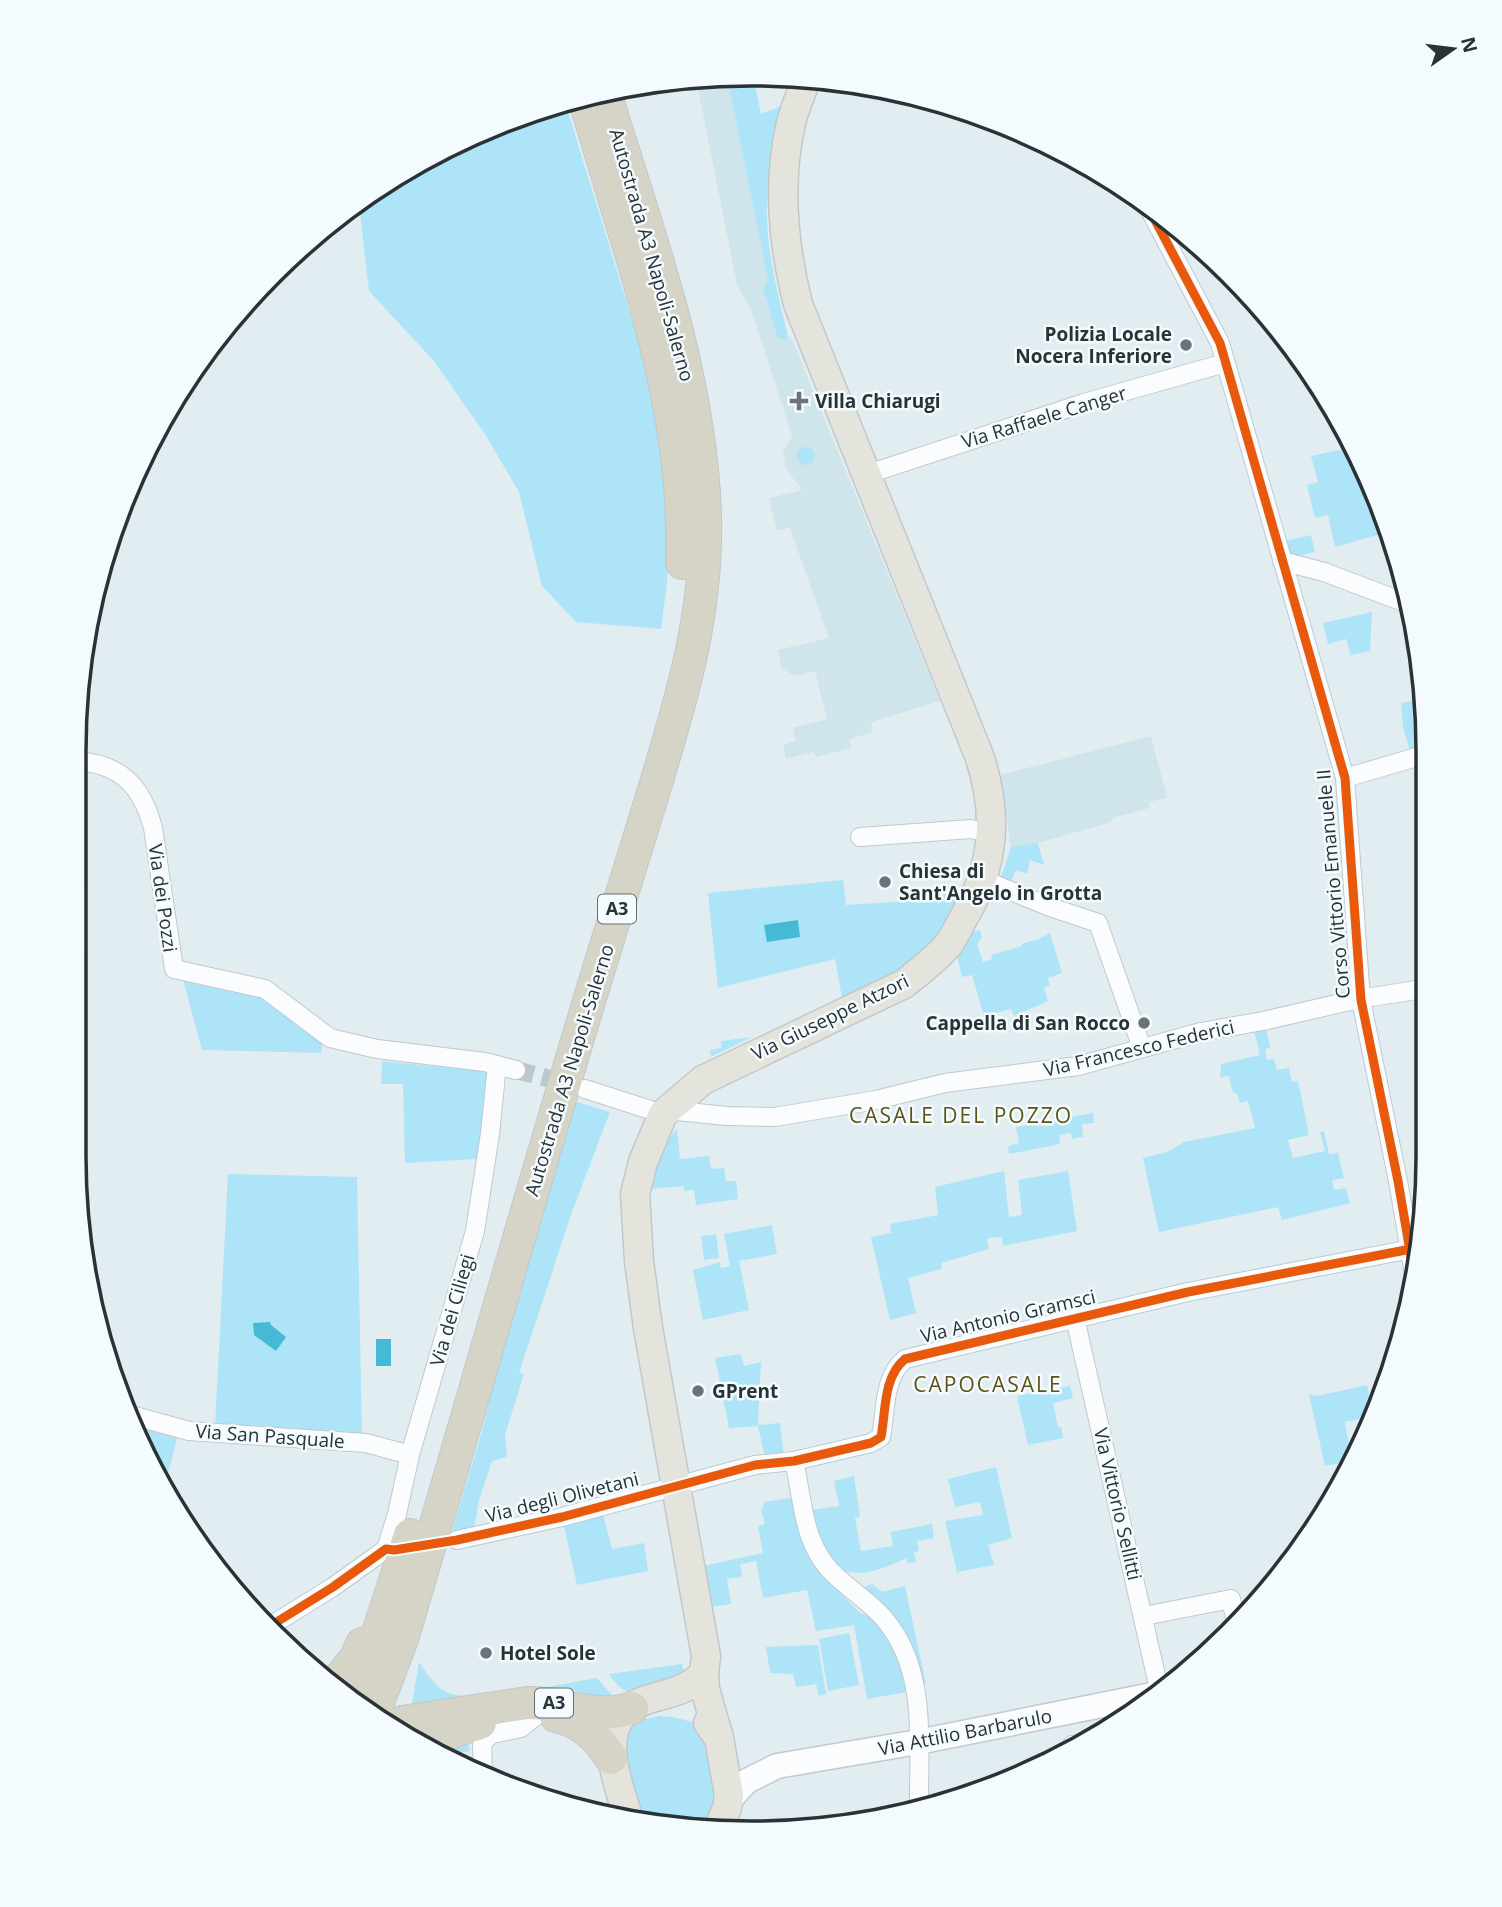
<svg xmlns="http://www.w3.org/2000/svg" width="1502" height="1907" font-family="'Open Sans',sans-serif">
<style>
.built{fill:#cfe4eb}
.green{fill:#ade4f7}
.water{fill:#46b9d6}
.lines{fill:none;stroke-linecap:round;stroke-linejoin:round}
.street-tunnel{stroke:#bdc8cc;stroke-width:18;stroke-dasharray:18 9;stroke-linecap:butt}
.street-casing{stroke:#c0c9cc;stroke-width:20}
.secondary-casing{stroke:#c0c9cc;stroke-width:27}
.primary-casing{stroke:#c2c8ca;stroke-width:31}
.highway-casing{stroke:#c2c8ca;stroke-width:34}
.street{stroke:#fbfcfd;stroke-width:18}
.secondary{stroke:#fbfcfd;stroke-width:24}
.primary{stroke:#e5e4dc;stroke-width:28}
.highway{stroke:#d5d4c6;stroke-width:32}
.cycleway-casing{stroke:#f3fbfe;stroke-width:13}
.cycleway{stroke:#e8590c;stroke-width:9}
.poi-dot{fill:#6a7377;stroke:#f3fbfe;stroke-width:2.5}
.labels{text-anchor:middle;stroke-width:5;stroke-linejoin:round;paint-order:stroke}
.shield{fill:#f3fbfe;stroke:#666e71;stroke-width:2}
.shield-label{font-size:18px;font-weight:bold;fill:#2a3235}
.street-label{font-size:19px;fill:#2a3235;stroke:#f3fbfe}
.poi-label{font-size:19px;font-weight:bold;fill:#2a3235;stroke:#f3fbfe;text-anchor:start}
.neighbourhood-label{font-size:21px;letter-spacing:2px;fill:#5e5316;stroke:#f3fbfe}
.rim{fill:none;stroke:#2a3235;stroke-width:3.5}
</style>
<rect width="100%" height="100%" fill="#e2edf2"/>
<!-- built -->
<g class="built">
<path d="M727 77 768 279 763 288 777 337 784 341 788 337H791L940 701 871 722 873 732 849 739 851 748 816 757 814 752 786 759 783 745 796 741 793 728 827 719 815 671 796 676 782 669 778 650 829 638 790 528 777 530 769 498 802 490 786 469 783 452 792 436 751 309 737 285 696 78Z"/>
<path d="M1151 736 1167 798 1149 802 1150 808 1115 817 1108 823 1038 843 1011 847 1000 775Z"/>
</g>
<!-- green -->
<g class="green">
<path d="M753 76 761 114 782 106C777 137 769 170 767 202 765 248 778 293 788 337L785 341 777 337 763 288 768 279 727 77Z"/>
<path d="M565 102 653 388 670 510 667 583 661 629 576 622 542 586 519 492 485 434 433 360 369 291 359 202 412 164 533 110Z"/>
<path d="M1353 447 1392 531 1335 547 1328 515 1315 518 1307 485 1318 482 1311 456Z"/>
<circle cx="806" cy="456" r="9"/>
<path d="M1311 535 1315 552 1290 558 1285 541Z"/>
<path d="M1372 612 1370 651 1351 655 1346 639 1328 644 1323 623Z"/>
<path d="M1425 698 1427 747 1410 752 1403 726 1401 703Z"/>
<path d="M1038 843 1044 865 1030 860 1027 874 1016 870 1009 886 999 883 1011 847Z"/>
<path d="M843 880 846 905 911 901 961 891C935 957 902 970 842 998L835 959 718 988 708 893Z"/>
<path d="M980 930 982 938 977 944 983 962 992 959 991 955 1022 946 1021 944 1039 939 1050 933 1062 973 1048 978 1050 986 1044 988 1048 1001 1014 1016 1011 1009 984 1016 972 975 962 977 956 953 968 933Z"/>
<path d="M182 976 263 994 323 1040 321 1053 202 1050Z"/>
<path d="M1266 1027 1270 1048 1265 1049 1267 1060 1274 1059 1277 1070 1289 1068 1292 1082 1298 1081 1309 1135 1288 1140 1293 1158 1325 1151 1320 1132 1324 1131 1329 1154 1338 1153 1344 1178 1332 1180 1334 1190 1346 1188 1350 1203 1282 1220 1278 1207 1159 1232 1143 1158 1167 1152 1184 1142 1255 1128 1248 1101 1240 1103 1237 1094 1232 1091 1229 1076 1220 1077 1221 1064 1260 1055 1254 1030Z"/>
<path d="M752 1037 711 1057 710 1050 722 1048 721 1041Z"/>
<path d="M382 1061 489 1072 477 1159 405 1163 403 1084H381Z"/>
<path d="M571 1100 610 1112 572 1212 519 1373 524 1374 505 1435 507 1457 492 1461 479 1500 474 1530 451 1535 483 1427 511 1311Z"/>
<path d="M1093 1113 1094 1123 1082 1124 1083 1137 1072 1139 1071 1133 1059 1135 1060 1144 1009 1154 1008 1146 1019 1143 1016 1127Z"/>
<path d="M677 1129 680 1159 709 1156 711 1169 724 1168 726 1181H736L738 1199 696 1205 694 1190 684 1191V1186L649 1189 664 1144Z"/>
<path d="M1004 1171 1009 1217 1022 1215 1018 1180 1068 1171 1077 1231 1003 1246 1002 1237 987 1238 989 1249 941 1263 942 1269 908 1278 916 1313 890 1320 871 1237 891 1233 890 1224 938 1215 935 1187Z"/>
<path d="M228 1174 357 1177 362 1438 215 1426Z"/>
<path d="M772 1225 777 1254 739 1261 749 1310 703 1320 693 1270 720 1262 721 1268 730 1266 724 1234Z"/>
<path d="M716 1234 719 1258 704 1260 701 1236Z"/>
<path d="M741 1354 744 1366 761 1362 758 1425 780 1423 784 1457 765 1458 758 1426 729 1428 715 1358Z"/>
<path d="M1367 1385 1373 1416 1345 1422 1352 1461 1325 1466 1309 1394 1317 1396Z"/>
<path d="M1070 1386 1073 1398 1053 1403 1058 1427H1061L1063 1438 1028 1445 1017 1396Z"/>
<path d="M135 1423 178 1435 163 1492Z"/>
<path d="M996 1467 1012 1538 988 1545 994 1565 957 1572 945 1521 983 1515 980 1502 955 1507 948 1479Z"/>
<path d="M854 1476 860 1516 855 1518 861 1551 893 1546 891 1532 932 1524 934 1538 917 1541 919 1551 914 1552 916 1562 908 1563 906 1558C882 1570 846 1585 826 1557 819 1548 814 1523 811 1510L839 1506 834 1481Z"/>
<path d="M791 1498 802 1538 816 1568 860 1613 872 1617 885 1633 903 1673 907 1692 867 1699 854 1625 816 1631 807 1590 763 1598 756 1561 740 1564 742 1577 727 1579 731 1604 711 1607 703 1566 763 1553 758 1526 765 1524 761 1510 765 1502Z"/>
<path d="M601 1506 612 1549 644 1543 648 1571 577 1585 562 1517Z"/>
<path d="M872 1584 882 1592 905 1586 926 1684 915 1686 902 1648 854 1591Z"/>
<path d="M849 1633 859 1685 828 1691 819 1639Z"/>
<path d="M818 1645 826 1694 819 1696 816 1684 796 1687 793 1674 770 1673 766 1647Z"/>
<path d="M419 1662C442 1697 446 1695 486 1697L410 1716Z"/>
<path d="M682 1664 685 1674C656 1687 630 1709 609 1674Z"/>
<path d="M597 1678 614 1698 583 1695 565 1687 535 1689Z"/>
<path d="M657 1716C672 1716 695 1719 704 1733 710 1743 717 1787 720 1800L706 1828 642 1819C630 1802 614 1737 636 1723 641 1719 651 1718 657 1716Z"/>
<path d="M468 1740 470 1751 458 1753 459 1762 438 1753Z"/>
</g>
<!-- water -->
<g class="water">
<path d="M798 920 800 937 767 942 764 925Z"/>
<path d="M270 1322 271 1325 286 1337 276 1351 254 1335 253 1323Z"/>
<rect x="376" y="1339" width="15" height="27"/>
</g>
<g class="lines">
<!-- street-tunnel -->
<path class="street-tunnel" d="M516 1070 573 1085"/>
<!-- street casing -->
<g class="street-casing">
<g id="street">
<path d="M1146 203 1220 343 1345 778 1361 1000 1398 1181 1416 1286"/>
<path d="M865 475 1084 403 1225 363"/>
<path d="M1282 561 1324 572 1406 603"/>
<path d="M75 761C120 763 142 786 153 828L174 969 265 989 330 1038 377 1049 485 1062 516 1070"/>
<path d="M1345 778 1427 754"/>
<path d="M860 837 971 829 991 833"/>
<path d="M984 880 1050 907 1098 923 1142 1048"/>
<path d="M585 1089 663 1114"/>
<path d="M667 1110 727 1116 775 1117 876 1100 945 1083 1078 1066 1201 1032 1263 1021 1354 1000 1428 988"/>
<path d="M1075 1318 1159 1689"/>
<path d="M131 1415 189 1431 366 1443 410 1455"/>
<path d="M794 1461C804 1504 802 1547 838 1578 856 1594 878 1608 892 1629 928 1681 918 1752 919 1811"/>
<path d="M457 1540 562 1517 755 1465 794 1461 871 1443 881 1437C886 1411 883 1377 905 1359L1188 1292 1411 1249"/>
<path d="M386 1549 397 1514 410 1455 475 1231 490 1134 497 1065"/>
<path d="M1144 1616 1231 1599 1237 1627"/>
<path d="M267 1628 333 1587 386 1549 394 1550"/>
<path d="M1072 1745 1079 1747"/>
<path d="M483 1772 482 1745 485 1740 492 1734 521 1728 537 1715"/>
</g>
</g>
<!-- secondary casing -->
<g class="secondary-casing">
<path id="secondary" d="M727 1808 732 1797 747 1781 777 1766 918 1742 1152 1695"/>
</g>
<!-- primary casing -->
<g class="primary-casing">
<g id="primary">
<path d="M708 1723 719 1738 729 1795 727 1808 718 1829"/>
<path d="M719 1738 705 1689 704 1673 706 1656 648 1328 639 1261 635 1194 643 1162 663 1114 703 1080 904 984C919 972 935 960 948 945 954 937 959 926 964 917 995 865 998 815 980 758L798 304C783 244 777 184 791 123 795 107 802 92 807 77"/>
<path d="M628 1817C617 1779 591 1718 646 1700 668 1693 688 1691 704 1673"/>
</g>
</g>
<!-- highway casing -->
<g class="highway-casing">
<g id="highway">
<path d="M584 98C599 145 612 193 627 240 659 346 686 451 682 563"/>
<path d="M335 1684 356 1658 362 1644"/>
<path d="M356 1700 410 1535"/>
<path d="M374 1713 402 1639C468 1418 530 1195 597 975 616 913 635 851 654 790 682 698 708 612 705 514 700 369 647 230 605 93"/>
<path d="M556 1716C581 1721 598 1737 611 1758"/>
<path d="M402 1722 527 1703C563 1702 597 1720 632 1708"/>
<path d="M424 1748 451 1732 480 1723"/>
</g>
</g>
<!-- street -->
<use href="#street" class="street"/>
<!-- secondary -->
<use href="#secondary" class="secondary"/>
<!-- primary -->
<use href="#primary" class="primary"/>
<!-- highway -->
<use href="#highway" class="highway"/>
<!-- cycleway casing -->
<g class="cycleway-casing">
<g id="cycleway">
<path d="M1146 203 1220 343 1345 778 1361 1000 1398 1181 1416 1286"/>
<path d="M267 1628 333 1587 386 1549 394 1550 457 1540 562 1517 755 1465 794 1461 871 1443 881 1437C886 1411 883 1377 905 1359L1188 1292 1411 1249"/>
</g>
</g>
<!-- cycleway -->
<use href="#cycleway" class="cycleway"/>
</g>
<!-- markers -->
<g class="poi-dot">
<circle cx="1186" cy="345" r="7"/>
<path d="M795.5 390.5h7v7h7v7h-7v7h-7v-7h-7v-7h7z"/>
<circle cx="885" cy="882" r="7"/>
<circle cx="1144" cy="1023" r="7"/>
<circle cx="698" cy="1391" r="7"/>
<circle cx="486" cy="1653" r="7"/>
</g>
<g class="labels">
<!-- shield labels -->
<g class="shield">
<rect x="598" y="894.5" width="38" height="29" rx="5"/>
<rect x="535" y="1688.5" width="38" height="29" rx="5"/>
</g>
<g class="shield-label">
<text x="617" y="915">A3</text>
<text x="554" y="1709">A3</text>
</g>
<!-- street labels -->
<g class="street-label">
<text transform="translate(652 255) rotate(74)" y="7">Autostrada A3 Napoli-Salerno</text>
<text transform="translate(1044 417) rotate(-17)" y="7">Via Raffaele Canger</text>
<text transform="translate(1333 884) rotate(-95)" y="7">Corso Vittorio Emanuele II</text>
<text transform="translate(163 898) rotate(82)" y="7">Via dei Pozzi</text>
<text transform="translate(830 1017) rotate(-26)" y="7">Via Giuseppe Atzori</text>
<text transform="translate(1139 1048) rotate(-13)" y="7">Via Francesco Federici</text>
<text transform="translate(569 1070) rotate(-73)" y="7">Autostrada A3 Napoli-Salerno</text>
<text transform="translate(452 1310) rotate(-74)" y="7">Via dei Ciliegi</text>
<text transform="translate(1008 1316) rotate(-13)" y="7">Via Antonio Gramsci</text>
<text transform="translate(270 1436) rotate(4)" y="7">Via San Pasquale</text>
<text transform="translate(562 1497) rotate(-14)" y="7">Via degli Olivetani</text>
<text transform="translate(1118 1504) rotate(77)" y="7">Via Vittorio Sellitti</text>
<text transform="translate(965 1732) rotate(-11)" y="7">Via Attilio Barbarulo</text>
</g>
<!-- poi labels -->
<g class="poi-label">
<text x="1172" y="341" text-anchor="end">Polizia Locale<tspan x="1172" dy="22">Nocera Inferiore</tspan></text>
<text x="815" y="408">Villa Chiarugi</text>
<text x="899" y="878">Chiesa di<tspan x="899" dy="22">Sant'Angelo in Grotta</tspan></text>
<text x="1130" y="1030" text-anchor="end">Cappella di San Rocco</text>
<text x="712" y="1398">GPrent</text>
<text x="500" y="1660">Hotel Sole</text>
</g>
<!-- neighbourhood labels -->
<g class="neighbourhood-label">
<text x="961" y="1123">CASALE DEL POZZO</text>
<text x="988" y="1392">CAPOCASALE</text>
</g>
</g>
<!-- crop -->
<path d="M0 0H1502V1907H0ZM751 86H751A665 665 0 0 1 1416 751V1156A665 665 0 0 1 751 1821H751A665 665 0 0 1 86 1156V751A665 665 0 0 1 751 86Z" fill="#f3fbfe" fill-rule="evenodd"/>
<path class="rim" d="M751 86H751A665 665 0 0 1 1416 751V1156A665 665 0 0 1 751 1821H751A665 665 0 0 1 86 1156V751A665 665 0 0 1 751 86Z"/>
<!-- north arrow -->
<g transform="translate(1453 49) rotate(76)" stroke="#f3fbfe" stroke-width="5" paint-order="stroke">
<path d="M0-5L12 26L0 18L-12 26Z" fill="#2a3235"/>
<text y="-10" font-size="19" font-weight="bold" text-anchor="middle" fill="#2a3235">N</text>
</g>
</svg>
